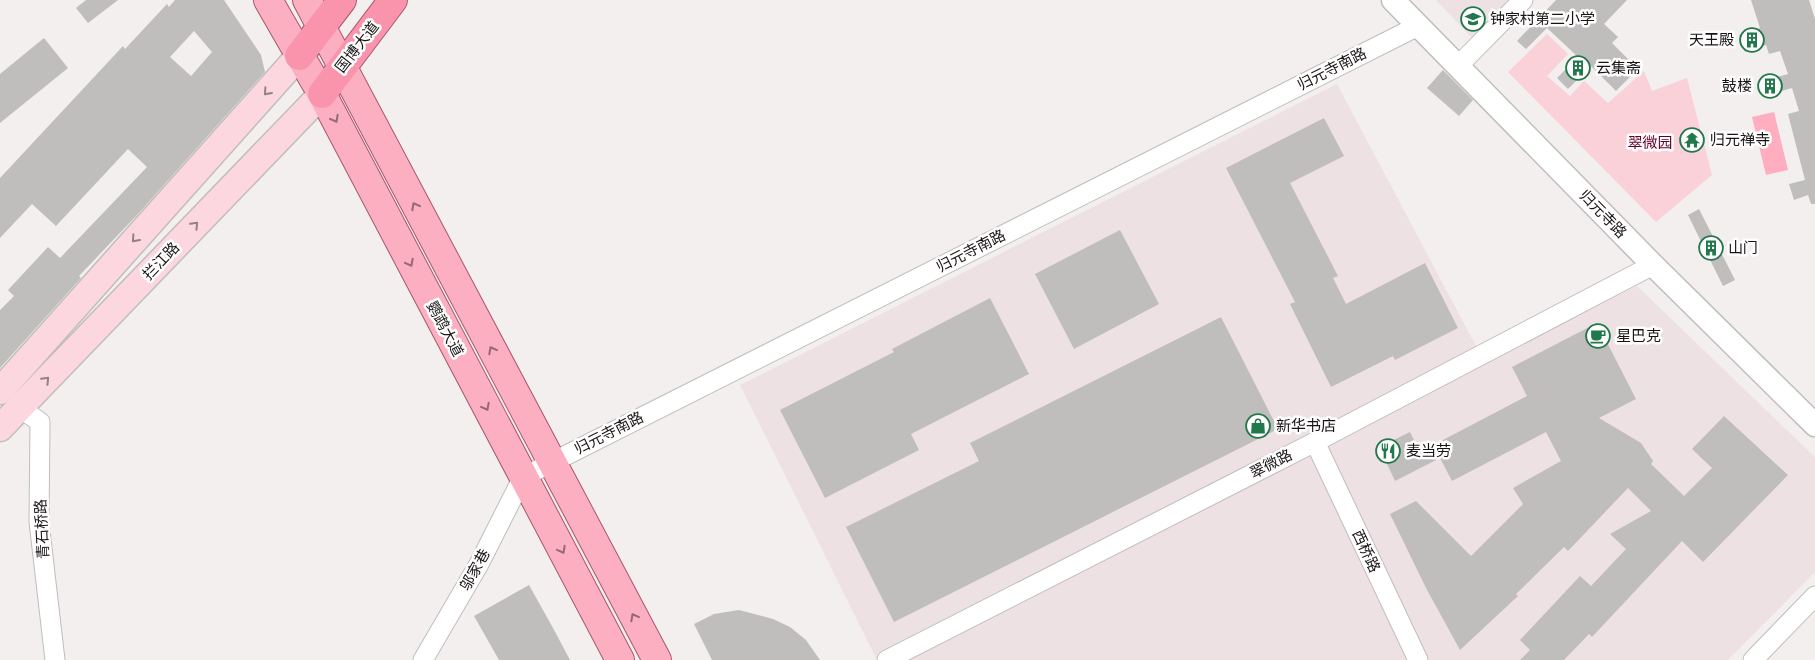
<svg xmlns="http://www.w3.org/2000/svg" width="1815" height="660" font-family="'Fira Sans Condensed','Noto Sans SC',sans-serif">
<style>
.built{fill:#eee1e3}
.green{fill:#fad1d8}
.water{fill:#feaebe}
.building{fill:#c0bdbd;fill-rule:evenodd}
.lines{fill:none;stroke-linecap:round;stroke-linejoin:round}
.minor-casing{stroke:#c0bdbd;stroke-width:21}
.tertiary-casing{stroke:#c0bdbd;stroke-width:25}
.secondary-casing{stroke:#c0bdbd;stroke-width:29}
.primary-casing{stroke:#a9576a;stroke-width:30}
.trunk-casing{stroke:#a9576a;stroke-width:30}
.minor{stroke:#fff;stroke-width:19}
.tertiary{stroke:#fff;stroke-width:22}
.secondary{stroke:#fdd7e0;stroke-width:26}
.primary{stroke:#fbafc1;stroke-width:28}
.trunk{stroke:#fa94ac;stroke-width:28}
.oneway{stroke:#958085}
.oneway2{stroke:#946a74}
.labels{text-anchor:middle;stroke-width:5;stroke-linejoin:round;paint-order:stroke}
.poi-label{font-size:15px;fill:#161515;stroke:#fffdfd;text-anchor:start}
.street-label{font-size:15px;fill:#161515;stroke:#fffdfd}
.park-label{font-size:15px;fill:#610228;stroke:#fffdfd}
</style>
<rect width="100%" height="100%" fill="#f3efef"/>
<!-- built -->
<g class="built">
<path d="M1436 0H1511L1472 38Z"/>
<path d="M1337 84 1485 363 1637 286 1815 457V572L1728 660H877L740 385Z"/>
</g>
<!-- green -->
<path class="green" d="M1547 34 1568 54 1547 76 1570 96 1584 81 1608 103 1644 71 1652 91 1687 78 1712 175 1656 222 1508 72Z"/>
<!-- water -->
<path class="water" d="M1774 112 1788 170 1766 175 1752 117Z"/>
<!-- building -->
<g class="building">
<path d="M86 0H118L88 23 76 8Z"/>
<path d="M175 0H224L261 55 265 72 138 214 79 276 81 278 0 368V310L14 296 8 290 48 247 60 258 147 167 128 149 56 226 32 204 0 238V178L123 46 125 49 167 4 169 7ZM194 31 212 52 191 76 170 57Z"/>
<path d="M1556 0H1627L1604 24 1618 37 1612 43 1638 69 1616 91 1591 66 1568 89 1557 78 1578 57 1547 28 1526 49 1517 41Z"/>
<path d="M1751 0H1809L1815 19V204H1811L1808 195 1794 200 1789 184 1805 180 1788 114 1799 111 1792 88 1764 96 1760 82 1788 74 1780 51 1769 54 1766 45 1745 52 1739 35 1760 28Z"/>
<path d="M44 38 68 68 0 123V74Z"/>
<path d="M1443 70 1473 100 1459 116 1427 88Z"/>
<path d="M1324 118 1344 156 1290 183 1338 276 1333 278 1346 304 1425 263 1458 328 1395 360 1393 356 1331 387 1290 304 1295 302 1226 168Z"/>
<path d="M1699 209 1735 280 1723 286 1688 215Z"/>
<path d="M1120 230 1159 304 1074 349 1035 274Z"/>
<path d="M990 298 1029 374 911 434 919 450 825 498 780 410 894 352 892 349Z"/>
<path d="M1221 317 1278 429 894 622 846 527 979 461 970 443Z"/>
<path d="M1597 323 1636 399 1599 418 1641 443 1653 461 1651 464 1684 496 1712 468 1692 449 1724 416 1788 475 1703 562 1682 541 1592 637 1589 634 1564 660H1520L1530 650 1520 640 1580 576 1591 586 1626 549 1610 534 1651 511 1628 488 1568 551 1564 547 1516 594 1518 596 1460 650 1426 588 1390 514 1416 501 1471 556 1523 504 1513 488 1561 461 1546 432 1452 481 1440 458 1395 481 1379 447 1410 432 1420 452 1527 396 1512 367Z"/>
<path d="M529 585 553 628 570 660H499L474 616Z"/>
<path d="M739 610 773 619 790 627 806 640 820 660H712L694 624 714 614Z"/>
</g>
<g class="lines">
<!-- minor casing -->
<g class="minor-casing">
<g id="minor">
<path d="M1458 66 1523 0"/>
<path d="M20 408 40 422 39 522 55 660"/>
<path d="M1315 442 1418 660"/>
<path d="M423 660 479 564 523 477 1418 26"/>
<path d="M887 660 1315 442 1653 265"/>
<path d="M1753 660 1815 596"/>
</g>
</g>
<!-- tertiary casing -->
<g class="tertiary-casing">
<path id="tertiary" d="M1393 0 1653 265 1815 425"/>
</g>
<!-- secondary casing -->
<g class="secondary-casing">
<g id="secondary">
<path d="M0 391 299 56"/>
<path d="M0 428 322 94"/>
</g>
</g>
<!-- primary casing -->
<g class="primary-casing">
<g id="primary">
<path d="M268 0 322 94 620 660"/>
<path d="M307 0 657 660"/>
</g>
</g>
<!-- trunk casing -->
<g class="trunk-casing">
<g id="trunk">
<path d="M299 56 342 0"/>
<path d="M322 94 393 0"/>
</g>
</g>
<!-- minor -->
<use href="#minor" class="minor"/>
<!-- tertiary -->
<use href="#tertiary" class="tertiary"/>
<!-- secondary -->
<use href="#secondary" class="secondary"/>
<!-- primary -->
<use href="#primary" class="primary"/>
<!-- trunk -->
<use href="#trunk" class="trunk"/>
</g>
<!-- one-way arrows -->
<defs><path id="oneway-chevron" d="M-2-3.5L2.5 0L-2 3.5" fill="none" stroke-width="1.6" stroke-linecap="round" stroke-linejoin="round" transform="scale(1.25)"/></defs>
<g class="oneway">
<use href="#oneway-chevron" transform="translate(267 92) rotate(132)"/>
<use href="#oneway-chevron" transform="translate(195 225) rotate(-46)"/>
<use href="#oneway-chevron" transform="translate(135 239) rotate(132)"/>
<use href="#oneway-chevron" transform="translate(46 380) rotate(-46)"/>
</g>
<g class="oneway2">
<use href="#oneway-chevron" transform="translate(335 119) rotate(62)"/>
<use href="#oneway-chevron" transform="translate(415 206) rotate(-118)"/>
<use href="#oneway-chevron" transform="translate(410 263) rotate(62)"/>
<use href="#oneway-chevron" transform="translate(492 350) rotate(-118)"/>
<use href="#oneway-chevron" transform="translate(486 407) rotate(62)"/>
<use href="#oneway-chevron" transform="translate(562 550) rotate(62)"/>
<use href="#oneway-chevron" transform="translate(634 617) rotate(-118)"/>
</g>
<!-- icons -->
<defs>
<g id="school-ring" transform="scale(1.25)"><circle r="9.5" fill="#fffdfd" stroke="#20784b" stroke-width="1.5"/><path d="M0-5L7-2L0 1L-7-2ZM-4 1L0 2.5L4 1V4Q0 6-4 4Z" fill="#20784b"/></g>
<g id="building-ring" transform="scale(1.25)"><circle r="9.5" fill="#fffdfd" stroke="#20784b" stroke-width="1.5"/><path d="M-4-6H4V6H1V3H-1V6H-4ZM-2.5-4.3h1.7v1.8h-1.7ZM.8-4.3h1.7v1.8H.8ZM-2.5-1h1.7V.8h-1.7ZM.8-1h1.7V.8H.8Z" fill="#20784b"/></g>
<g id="temple-ring" transform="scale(1.25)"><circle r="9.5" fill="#fffdfd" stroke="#20784b" stroke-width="1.5"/><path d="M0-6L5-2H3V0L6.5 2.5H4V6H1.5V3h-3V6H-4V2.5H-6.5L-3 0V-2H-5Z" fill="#20784b"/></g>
<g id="cafe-ring" transform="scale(1.25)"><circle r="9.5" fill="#fffdfd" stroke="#20784b" stroke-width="1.5"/><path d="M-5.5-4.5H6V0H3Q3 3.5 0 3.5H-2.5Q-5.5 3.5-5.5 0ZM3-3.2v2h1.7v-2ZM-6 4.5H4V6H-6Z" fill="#20784b"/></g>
<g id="shop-ring" transform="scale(1.25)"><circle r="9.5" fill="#fffdfd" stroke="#20784b" stroke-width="1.5"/><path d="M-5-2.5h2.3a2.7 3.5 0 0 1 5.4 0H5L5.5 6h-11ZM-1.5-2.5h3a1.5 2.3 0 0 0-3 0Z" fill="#20784b"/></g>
<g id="restaurant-ring" transform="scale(1.25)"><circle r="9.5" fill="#fffdfd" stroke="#20784b" stroke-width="1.5"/><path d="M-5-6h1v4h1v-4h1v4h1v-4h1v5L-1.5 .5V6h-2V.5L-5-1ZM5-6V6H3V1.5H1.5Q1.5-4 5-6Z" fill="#20784b"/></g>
</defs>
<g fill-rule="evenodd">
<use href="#school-ring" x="1473" y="19"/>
<use href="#building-ring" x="1752" y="40"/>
<use href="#building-ring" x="1578" y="68"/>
<use href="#building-ring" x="1770" y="86"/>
<use href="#temple-ring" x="1692" y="140"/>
<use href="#building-ring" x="1711" y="248"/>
<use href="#cafe-ring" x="1598" y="336"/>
<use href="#shop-ring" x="1258" y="426"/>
<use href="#restaurant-ring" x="1388" y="451"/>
</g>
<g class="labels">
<!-- poi labels -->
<g class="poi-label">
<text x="1490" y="24">钟家村第二小学</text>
<text x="1734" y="45" text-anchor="end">天王殿</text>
<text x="1596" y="73">云集斋</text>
<text x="1752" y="91" text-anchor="end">鼓楼</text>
<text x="1710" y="145">归元禅寺</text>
<text x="1728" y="253">山门</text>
<text x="1616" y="341">星巴克</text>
<text x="1276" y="431">新华书店</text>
<text x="1406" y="456">麦当劳</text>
</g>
<!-- street labels -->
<g class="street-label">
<text transform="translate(357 47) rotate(-52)" y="5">国博大道</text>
<text transform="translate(1332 69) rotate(-27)" y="5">归元寺南路</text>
<text transform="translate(1603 214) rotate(46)" y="5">归元寺路</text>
<text transform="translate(971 251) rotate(-27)" y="5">归元寺南路</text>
<text transform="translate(161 261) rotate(-46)" y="5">拦江路</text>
<text transform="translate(445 329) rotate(62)" y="5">鹦鹉大道</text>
<text transform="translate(609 433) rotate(-27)" y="5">归元寺南路</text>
<text transform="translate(1271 464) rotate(-27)" y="5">翠微路</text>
<text transform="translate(42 529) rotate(-93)" y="5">青石桥路</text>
<text transform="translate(1366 551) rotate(65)" y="5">西桥路</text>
<text transform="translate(475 570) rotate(-61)" y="5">邬家巷</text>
</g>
<!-- park labels -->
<g class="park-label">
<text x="1650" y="148">翠微园</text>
</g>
</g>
</svg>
